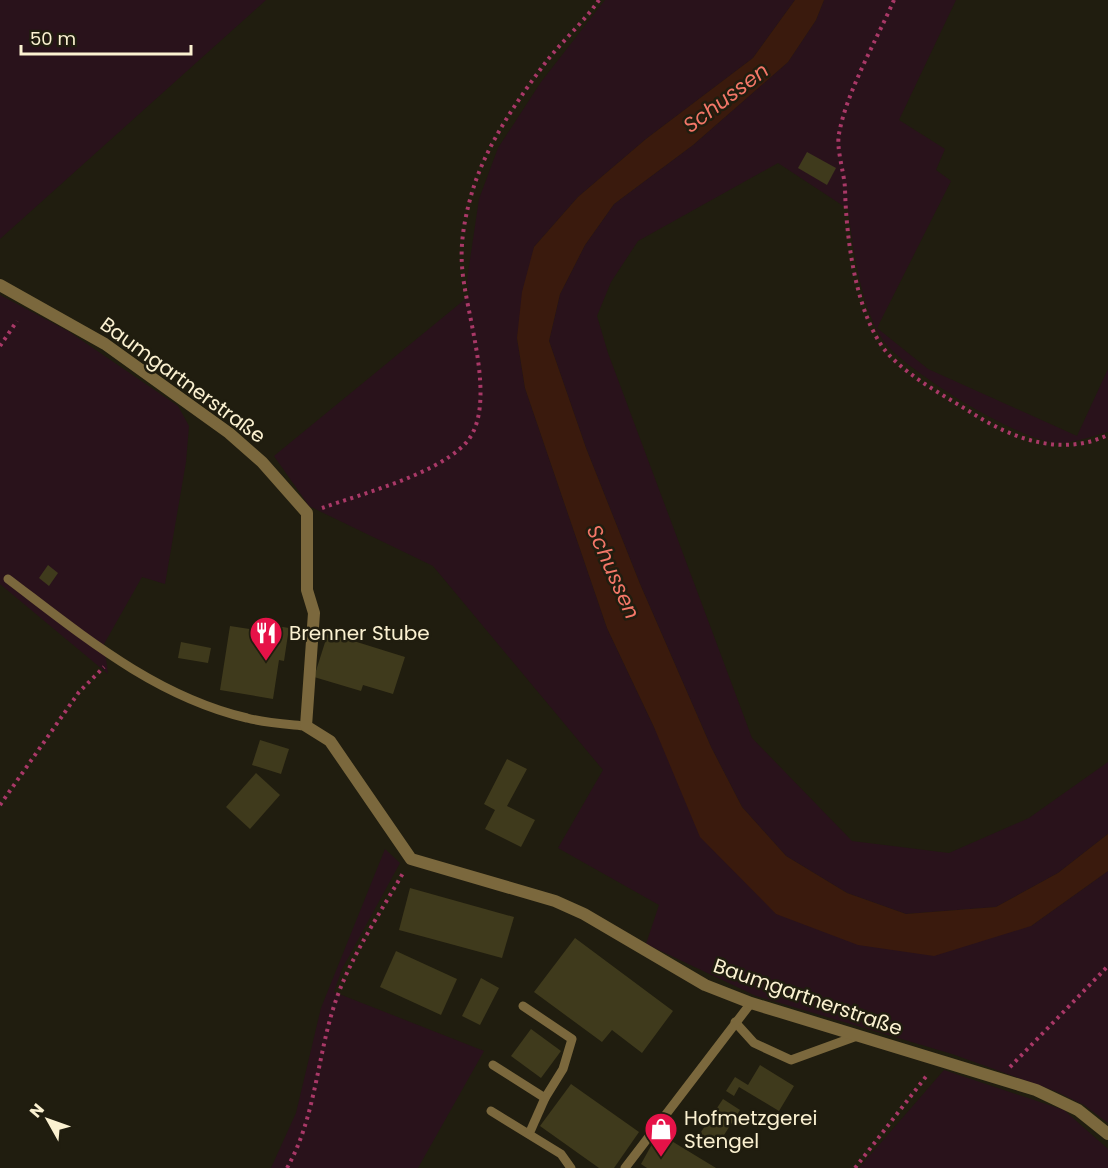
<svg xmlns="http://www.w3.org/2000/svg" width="1108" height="1168" font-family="Poppins,sans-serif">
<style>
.green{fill:#29121b}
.water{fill:#3a1a0d}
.building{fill:#3f3a1c}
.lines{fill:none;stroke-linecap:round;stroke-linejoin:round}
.path{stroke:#a93867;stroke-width:4;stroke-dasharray:3 4.5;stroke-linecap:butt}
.lane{stroke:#7b683d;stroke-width:9}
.street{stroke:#7b683d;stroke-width:12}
.labels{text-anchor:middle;stroke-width:5;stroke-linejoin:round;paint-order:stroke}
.street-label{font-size:20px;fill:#fbf1d1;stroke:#201d0f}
.poi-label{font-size:20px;fill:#fbf1d1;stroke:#201d0f;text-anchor:start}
.water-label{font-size:21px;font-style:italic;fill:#f37768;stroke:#201d0f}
</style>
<rect width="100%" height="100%" fill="#201d0f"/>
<!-- green -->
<g class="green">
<path d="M0 0H266L0 239Z"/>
<path d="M605 0H795L753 58 646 139 578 197 534 247 517 338 525 388 607 628 654 727 776 914 1031 926 1108 871V1123L1084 1105 1055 1091 952 1054 756 996 646 944 659 905 558 848 603 770 433 566 309 506 274 456 469 296 467 280 479 199 498 148 541 82Z"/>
<path d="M824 0H956L899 120 945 149 936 170 951 181 877 328 928 369 1077 436 1108 369V432C1092 436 1075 443 1059 443 1022 443 910 373 886 344 861 312 853 248 848 209L778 163 638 241 611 282 597 316 608 353 752 738 852 841 949 853 1029 818 1108 762V834L1058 873 996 907 906 914 847 893 786 856 742 807 711 747 640 584 586 448 549 341 560 294 585 245 614 204 693 145 788 62 816 20Z"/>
<path d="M0 295 68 331 178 406 189 426 186 462 165 584 142 577 104 644 108 674 0 584Z"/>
<path d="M385 849 400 863 342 969 334 992 484 1051 418 1168H271L296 1113 321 1008Z"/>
<path d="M944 1070 1064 1110 1108 1149V1168H859Z"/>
</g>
<!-- water -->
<path class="water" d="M795 0H824L816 20 788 62 693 145 614 204 585 245 560 294 549 341 586 448 640 584 711 747 742 807 786 856 847 893 906 914 996 907 1058 873 1108 834V871L1031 926 934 956 858 945 776 914 700 837 654 727 607 628 525 388 517 338 522 292 534 247 578 197 646 139 753 58Z"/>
<!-- building -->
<g class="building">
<path d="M807 152 836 168 827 185 798 168Z"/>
<path d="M48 565 58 573 49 586 39 578Z"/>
<path d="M271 625 289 628 284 661 279 660 273 699 220 690 230 626 270 632Z"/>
<path d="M328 633 405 657 393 694 363 685 361 691 314 677Z"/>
<path d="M181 642 211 648 208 663 178 658Z"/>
<path d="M260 740 289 749 281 774 252 765Z"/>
<path d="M507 759 527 769 507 806 535 820 521 847 485 829 495 810 484 804Z"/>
<path d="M256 773 280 795 250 829 226 807Z"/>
<path d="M410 888 514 917 502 958 399 930Z"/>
<path d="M575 938 673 1011 642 1053 612 1030 602 1042 534 992Z"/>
<path d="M396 951 457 979 441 1015 380 987Z"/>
<path d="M481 978 499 988 480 1025 462 1016Z"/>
<path d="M531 1029 561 1051 541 1078 511 1056Z"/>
<path d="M760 1065 794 1086 779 1111 739 1087 734 1096 726 1091 735 1077 748 1085Z"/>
<path d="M571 1084 639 1132 614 1168H599L540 1126Z"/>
<path d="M723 1099 740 1110 717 1146 699 1135Z"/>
<path d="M661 1128 669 1132 665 1137 716 1168H647L641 1164Z"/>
</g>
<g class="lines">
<!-- path -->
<g class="path">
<path d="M894 0C877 39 846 93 839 134 836 148 844 172 845 188 846 237 856 324 893 359 916 381 945 396 972 413 1013 439 1061 457 1108 435"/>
<path d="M0 346 17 321"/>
<path d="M322 508C364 493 431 476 463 446 502 409 464 312 462 265 460 240 466 212 473 189 487 144 518 99 546 62 562 41 583 23 599 0"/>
<path d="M0 805 79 692 104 667"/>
<path d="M1010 1067 1108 966"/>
<path d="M287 1168C315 1119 317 1059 334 1006 349 959 379 915 403 873"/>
<path d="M855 1168 928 1074"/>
</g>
<!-- lane -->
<g class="lane">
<path d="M8 579C82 635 154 696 247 718 266 723 286 724 306 726"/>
<path d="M735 1022 754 1043 791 1060 857 1036"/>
<path d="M493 1065 545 1098 563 1069 572 1039 523 1006"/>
<path d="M491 1111 561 1154 571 1168"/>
<path d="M529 1134 545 1098"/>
<path d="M625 1168 751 1003"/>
</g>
<!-- street -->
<path class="street" d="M0 285 105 344 229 433 262 462 307 513V590L314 613 306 726 330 741 411 859 555 901 584 914 705 985 751 1003 1036 1090 1078 1110 1108 1134"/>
</g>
<!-- icons -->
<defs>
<g id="restaurant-pin" transform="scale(1.725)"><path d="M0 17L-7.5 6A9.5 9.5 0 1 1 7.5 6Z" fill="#e61248" stroke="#201d0f"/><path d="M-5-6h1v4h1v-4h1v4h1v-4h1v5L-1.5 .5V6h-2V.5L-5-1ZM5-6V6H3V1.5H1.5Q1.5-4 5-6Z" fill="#fff"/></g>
<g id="shop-pin" transform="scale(1.725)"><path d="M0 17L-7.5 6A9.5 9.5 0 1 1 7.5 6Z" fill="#e61248" stroke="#201d0f"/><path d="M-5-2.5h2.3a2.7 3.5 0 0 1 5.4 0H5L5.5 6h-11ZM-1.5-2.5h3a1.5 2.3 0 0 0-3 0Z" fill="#fff"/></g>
</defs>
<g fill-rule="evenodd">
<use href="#restaurant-pin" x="266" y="633"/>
<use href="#shop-pin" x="661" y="1129"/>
</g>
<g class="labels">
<!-- street labels -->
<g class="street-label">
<text transform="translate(183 380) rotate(36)" y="7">Baumgartnerstraße</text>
<text transform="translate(808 997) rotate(19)" y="7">Baumgartnerstraße</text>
</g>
<!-- poi labels -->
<g class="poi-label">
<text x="289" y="640">Brenner Stube</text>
<text x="684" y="1125">Hofmetzgerei<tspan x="684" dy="23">Stengel</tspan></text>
</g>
<!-- water labels -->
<g class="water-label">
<text transform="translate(726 98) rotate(-37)" y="7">Schussen</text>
<text transform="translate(613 572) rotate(66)" y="7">Schussen</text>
</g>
</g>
<!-- north arrow -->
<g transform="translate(48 1120) rotate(310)" stroke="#201d0f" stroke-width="4.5" paint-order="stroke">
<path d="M0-4.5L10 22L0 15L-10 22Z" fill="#fbf1d1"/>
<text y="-9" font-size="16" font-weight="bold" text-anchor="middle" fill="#fbf1d1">N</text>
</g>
<!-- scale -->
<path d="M21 45v9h170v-9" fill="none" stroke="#fbf1d1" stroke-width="3"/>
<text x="30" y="45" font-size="18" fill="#fbf1d1" stroke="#201d0f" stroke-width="4.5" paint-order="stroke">50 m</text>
</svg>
